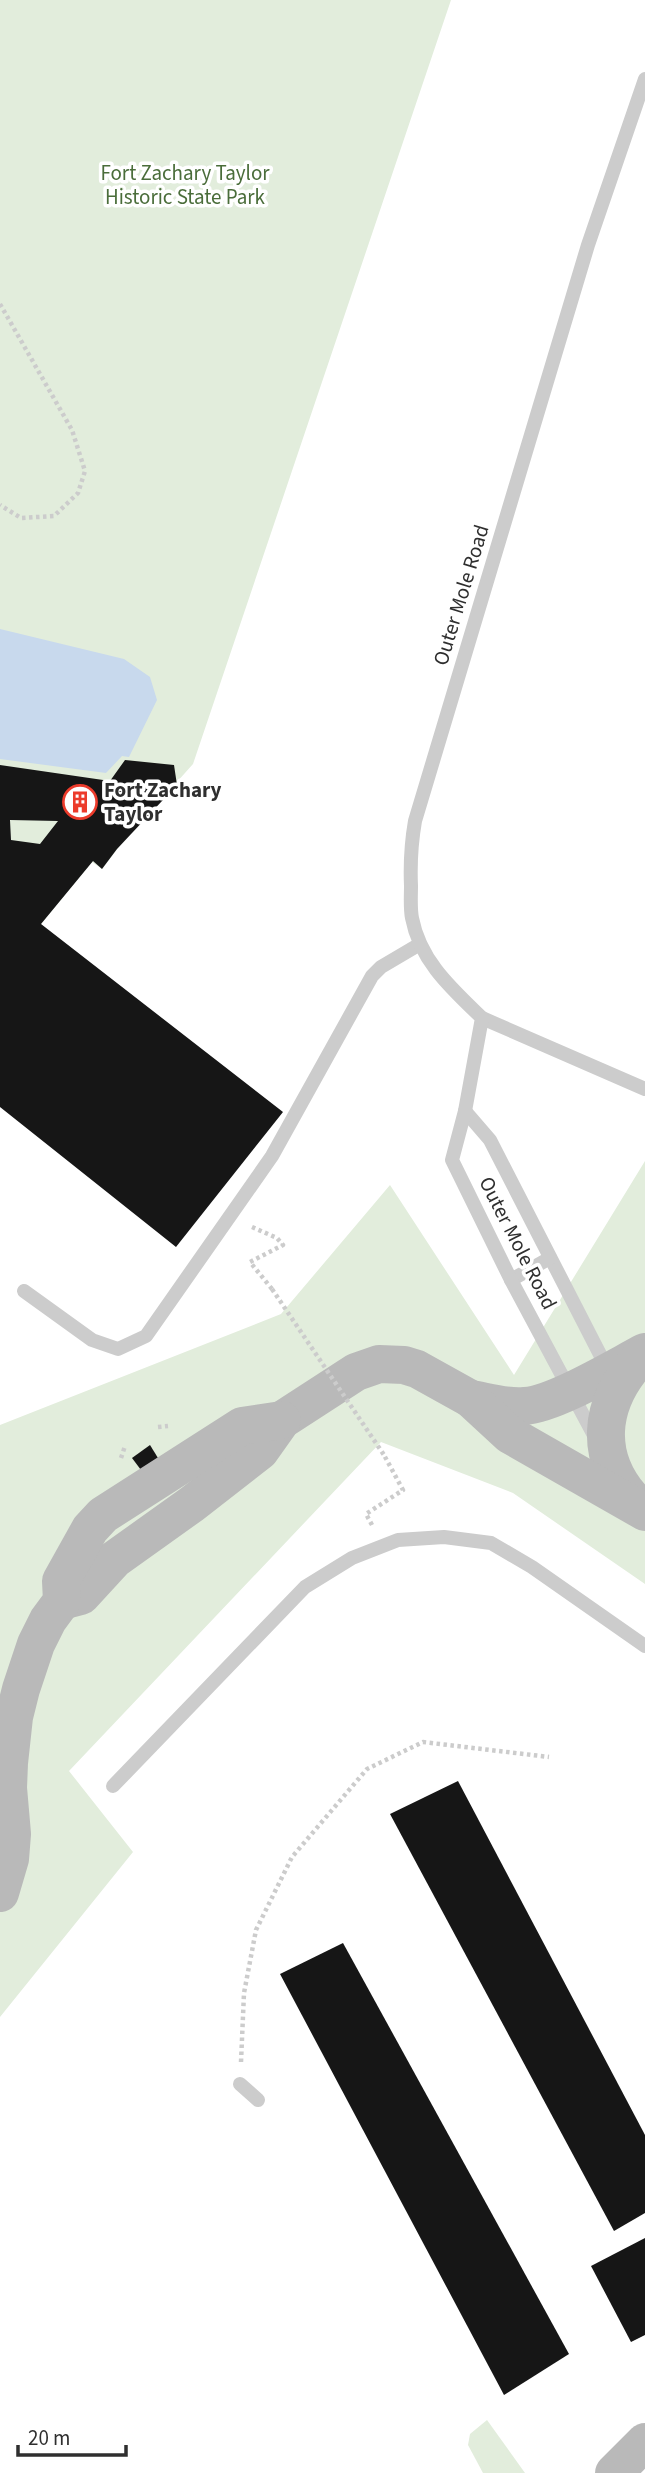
<svg xmlns="http://www.w3.org/2000/svg" width="645" height="2473" font-family="'Source Sans 3',sans-serif">
<style>
.green{fill:#e2eddc}
.water{fill:#c8d9ed}
.building{fill:#161616;fill-rule:evenodd}
.lines{fill:none;stroke-linecap:round;stroke-linejoin:round}
.path{stroke:#ccc;stroke-width:4.5;stroke-dasharray:3.5 3.5;stroke-linecap:butt}
.lane{stroke:#ccc;stroke-width:14}
.secondary{stroke:#b9b9b9;stroke-width:38}
.path-bridge{stroke:#ccc;stroke-width:4.5;stroke-dasharray:3.5 3.5;stroke-linecap:butt}
.labels{text-anchor:middle;stroke-width:7;stroke-linejoin:round;paint-order:stroke}
.park-label{font-size:21px;fill:#4a6d3a;stroke:#fff}
.street-label{font-size:21px;fill:#2f2f2f;stroke:#fff}
.poi-label{font-size:21px;font-weight:bold;fill:#2f2f2f;stroke:#fff;text-anchor:start}
</style>
<rect width="100%" height="100%" fill="#fff"/>
<!-- green -->
<g class="green">
<path d="M0 0H451L193 764 117 849 102 869 92 862 0 974Z"/>
<path d="M645 1161V1584L513 1493 381 1442 69 1771 133 1852 0 2017V1425L281 1314 390 1185 514 1375Z"/>
<path d="M487 2420 525 2473H483L468 2445 470 2434Z"/>
</g>
<!-- water -->
<path class="water" d="M0 629 124 659 150 677 157 700 129 757 122 756 106 773 0 759Z"/>
<!-- building -->
<g class="building">
<path d="M125 760 174 765 177 785 117 849 102 869 93 861 41 924 283 1112 176 1247 0 1107V765L110 781ZM10 820 58 821 40 844 11 840Z"/>
<path d="M150 1445 158 1458 141 1470 132 1458Z"/>
<path d="M458 1781 645 2135V2213L614 2231 390 1814Z"/>
<path d="M343 1943 569 2354 504 2395 280 1974Z"/>
<path d="M645 2238V2335L631 2342 591 2266Z"/>
</g>
<g class="lines">
<!-- path -->
<g class="path">
<path d="M0 304 72 430 85 471 78 493 54 516 21 518 0 505"/>
<path d="M252 1227 277 1238 283 1245 250 1262 272 1289"/>
<path d="M158 1427 168 1426"/>
<path d="M121 1458 125 1446"/>
<path d="M372 1525 366 1514 403 1490 384 1455"/>
<path d="M241 2062 244 1993 256 1930 292 1857 367 1769 423 1742 549 1757"/>
</g>
<!-- lane -->
<g class="lane">
<path d="M482 1018 645 1089"/>
<path d="M465 1111 490 1140 608 1370"/>
<path d="M511 1280 550 1258"/>
<path d="M24 1291 92 1340 118 1349 146 1336 272 1156 372 976 381 967 420 944"/>
<path d="M596 1439 511 1280 452 1160 465 1111 482 1018C452 989 420 961 412 918 410 908 411 896 411 886 410 863 411 844 415 821L588 245 645 79"/>
<path d="M113 1786 305 1587 352 1558 398 1540 444 1537 491 1543 532 1567 645 1646"/>
<path d="M240 2084 258 2100"/>
</g>
<!-- secondary -->
<g class="secondary">
<path d="M471 1399C488 1402 507 1408 525 1406 555 1404 616 1367 645 1352"/>
<path d="M638 1505C592 1459 598 1403 640 1358"/>
<path d="M62 1601 81 1596 115 1559 192 1504 260 1451 282 1420 356 1372 379 1364 404 1365 417 1369 471 1399 510 1435 645 1512"/>
<path d="M0 1893 10 1859 12 1834 8 1788 9 1763 14 1717 21 1689 36 1644 48 1620 62 1601 61 1581 90 1529 103 1515 242 1426 282 1420"/>
<path d="M614 2473 645 2442"/>
</g>
<!-- path-bridge -->
<path class="path-bridge" d="M272 1289 384 1455"/>
</g>
<!-- icons -->
<defs>
<g id="building-ring" transform="scale(1.75)"><circle r="9.5" fill="#fff" stroke="#ec3b2b" stroke-width="1.5"/><path d="M-4-6H4V6H1V3H-1V6H-4ZM-2.5-4.3h1.7v1.8h-1.7ZM.8-4.3h1.7v1.8H.8ZM-2.5-1h1.7V.8h-1.7ZM.8-1h1.7V.8H.8Z" fill="#ec3b2b"/></g>
</defs>
<g fill-rule="evenodd">
<use href="#building-ring" x="80" y="802"/>
</g>
<g class="labels">
<!-- park labels -->
<g class="park-label">
<text x="185" y="180">Fort Zachary Taylor<tspan x="185" dy="24">Historic State Park</tspan></text>
</g>
<!-- street labels -->
<g class="street-label">
<text transform="translate(461 595) rotate(-73)" y="7">Outer Mole Road</text>
<text transform="translate(518 1243) rotate(63)" y="7">Outer Mole Road</text>
</g>
<!-- poi labels -->
<g class="poi-label">
<text x="104" y="797">Fort Zachary<tspan x="104" dy="24">Taylor</tspan></text>
</g>
</g>
<!-- scale -->
<path d="M18 2445v10h108v-10" fill="none" stroke="#2f2f2f" stroke-width="3.5"/>
<text x="28" y="2445" font-size="21" fill="#2f2f2f" stroke="#ffffff" stroke-width="5" paint-order="stroke">20 m</text>
</svg>
